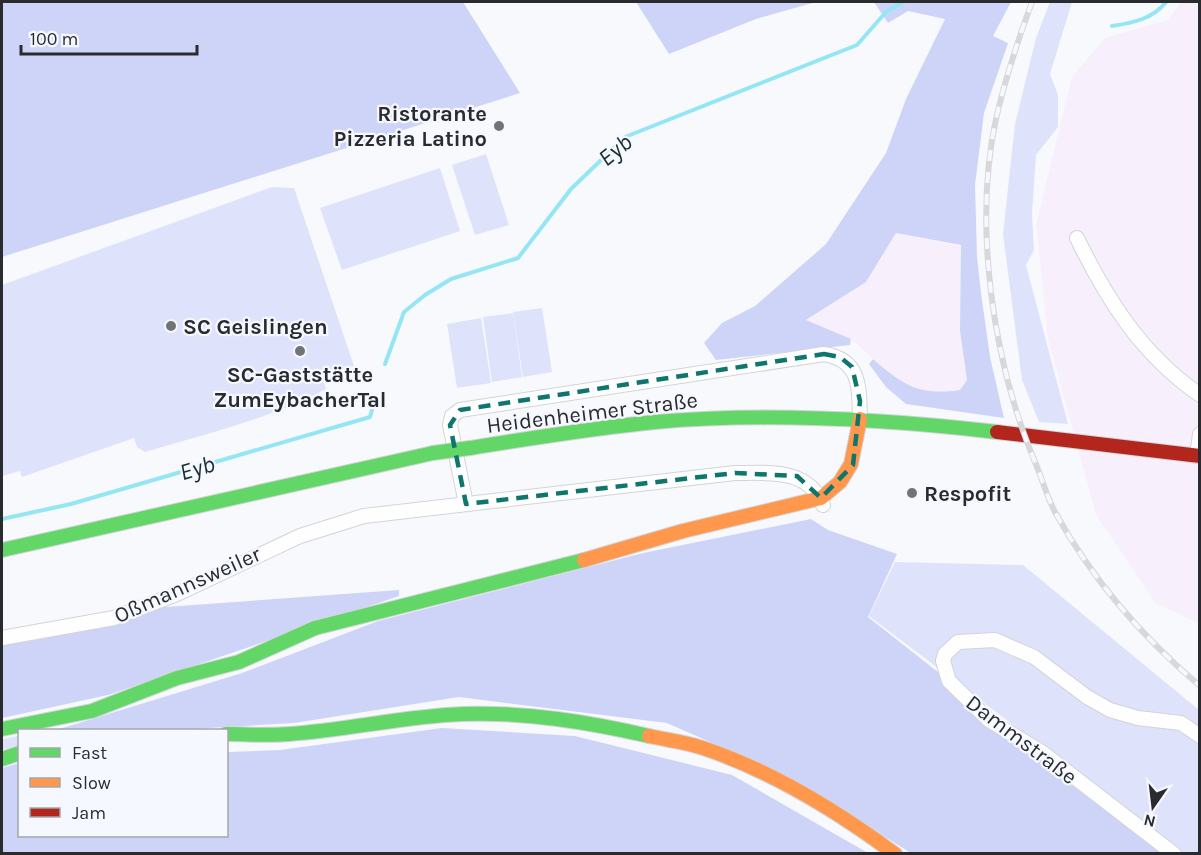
<svg xmlns="http://www.w3.org/2000/svg" width="1201" height="855" font-family="Karla,sans-serif">
<style>
.industrial{fill:#f7f0fc}
.green{fill:#dee2fb}
.forest{fill:#ced4f7}
.lines{fill:none;stroke-linecap:round;stroke-linejoin:round}
.stream{stroke:#94e6f5;stroke-width:4}
.street-casing{stroke:#d3d4d7;stroke-width:16}
.fast-casing{stroke:#d3d4d7;stroke-width:16}
.slow-casing{stroke:#d3d4d7;stroke-width:16}
.jam-casing{stroke:#d3d4d7;stroke-width:16}
.street{stroke:#fefeff;stroke-width:14}
.fast{stroke:#63d668;stroke-width:14}
.slow{stroke:#ff974d;stroke-width:14}
.jam{stroke:#b3261e;stroke-width:14}
.rail-casing{stroke:#d8d8d8;stroke-width:6}
.rail{stroke:#f6f8ff;stroke-width:4;stroke-dasharray:11;stroke-linecap:butt}
.fast-bridge-casing{stroke:#d3d4d7;stroke-width:16;stroke-linecap:butt}
.fast-bridge{stroke:#63d668;stroke-width:14}
.marked{fill:none;stroke:#0f766e;stroke-width:4.5;stroke-dasharray:12 8;stroke-linejoin:round}
.poi-dot{fill:#727376;stroke:#f6f8ff;stroke-width:2}
.labels{text-anchor:middle;stroke-width:4.5;stroke-linejoin:round;paint-order:stroke}
.poi-label{font-size:22px;font-weight:bold;fill:#2a2b2e;stroke:#f6f8ff;text-anchor:start}
.street-label{font-size:22px;fill:#2a2b2e;stroke:#f6f8ff}
.water-label{font-size:24px;font-style:italic;fill:#192d31;stroke:#f6f8ff}
</style>
<rect width="100%" height="100%" fill="#f8f9fd"/>
<!-- industrial -->
<g class="industrial">
<path d="M1181 2H1199V623L1156 604 1096 515 1048 339 1036 224 1072 77 1105 38 1168 20Z"/>
<path d="M896 233 961 246 960 331 967 380 960 390 934 394 897 380 851 339 805 321 866 282Z"/>
</g>
<!-- green -->
<g class="green">
<path d="M1050 2H1072L1050 74 1058 95V127L1036 155 1032 213 1034 250 1026 265 1068 424 1039 422 1022 380 1003 234 1015 124 1036 38Z"/>
<path d="M486 154 509 225 475 235 452 165Z"/>
<path d="M440 168 460 231 342 270 320 208Z"/>
<path d="M272 187 294 188 354 366 322 378 326 389C270 419 205 434 145 452L137 447 134 438 22 477 20 471 2 476V285Z"/>
<path d="M542 308 552 372 523 377 513 312Z"/>
<path d="M513 313 522 377 492 382 483 317Z"/>
<path d="M481 318 491 383 457 388 447 324Z"/>
<path d="M895 562 1023 565 1199 710V853H1175L1036 742 869 616Z"/>
<path d="M19 736V746L2 750V739Z"/>
</g>
<!-- forest -->
<g class="forest">
<path d="M2 2H463L520 93 2 257Z"/>
<path d="M636 2H816L756 19 669 54Z"/>
<path d="M874 2H1011L993 36 1008 43 984 113 975 185 977 257 981 293 990 357 1004 418 906 404 886 387 869 364 873 359C903 385 919 396 960 390L967 380 960 331 961 245 896 233 866 282 806 320 851 339 850 345 716 360 704 343 722 323 755 306 826 244 886 153 906 99 945 19 908 11 888 23Z"/>
<path d="M811 519 828 530 897 554 868 617 1168 853H911L789 777 667 723 459 697 294 723 176 730H56L242 673 378 621 643 553Z"/>
<path d="M399 590V596L108 695 2 718V643L138 609Z"/>
<path d="M442 728 575 736 732 775 868 853H2V768L19 763 20 836H226L227 752 280 750Z"/>
</g>
<g class="lines">
<!-- stream -->
<g class="stream">
<path d="M1112 26C1132 23 1153 19 1166 2"/>
<path d="M385 364 404 312 425 295 451 279 518 258 571 189 625 137 857 45 886 12 903 2"/>
<path d="M2 519 71 504 370 417 376 396"/>
</g>
<!-- street casing -->
<g class="street-casing">
<g id="street">
<path d="M1077 238C1107 300 1142 355 1200 395"/>
<path d="M1197 456 1200 434"/>
<path d="M466 504 450 425 452 416 460 410 824 354C861 360 859 387 860 419"/>
<path d="M2 638 114 618 177 594 300 536 364 516 735 473C769 473 808 468 823 505"/>
<path d="M1174 854 1043 753 989 720 949 681 943 661 945 654 958 642 995 640 1034 657 1087 697 1110 710 1138 718 1181 723 1200 736"/>
</g>
</g>
<!-- fast casing -->
<g class="fast-casing">
<g id="fast">
<path d="M470 448C532 438 593 428 655 422 768 412 885 419 997 432"/>
<path d="M2 550 433 453"/>
<path d="M2 729 92 711 177 678 239 662 315 628 584 560"/>
<path d="M226 734C247 734 269 736 290 734 348 730 405 716 463 714 527 712 588 722 649 736"/>
<path d="M2 759 20 753"/>
</g>
</g>
<!-- slow casing -->
<g class="slow-casing">
<g id="slow">
<path d="M584 560 683 531 821 498 840 482 851 464 860 419"/>
<path d="M649 736C667 740 686 742 703 748 772 771 837 811 895 854"/>
</g>
</g>
<!-- jam casing -->
<g class="jam-casing">
<path id="jam" d="M997 432 1200 456"/>
</g>
<!-- street -->
<use href="#street" class="street"/>
<!-- fast -->
<use href="#fast" class="fast"/>
<!-- slow -->
<use href="#slow" class="slow"/>
<!-- jam -->
<use href="#jam" class="jam"/>
<!-- rail casing -->
<g class="rail-casing">
<path id="rail" d="M1032 2C1018 40 1005 79 996 119 973 226 993 362 1035 462 1042 478 1047 497 1055 512 1092 579 1142 637 1200 686"/>
</g>
<!-- rail -->
<use href="#rail" class="rail"/>
<!-- fast-bridge casing -->
<g class="fast-bridge-casing">
<path id="fast-bridge" d="M433 453 470 448"/>
</g>
<!-- fast-bridge -->
<use href="#fast-bridge" class="fast-bridge"/>
</g>
<!-- marked area -->
<path class="marked" d="M824 354 840 357 852 367 860 401 853 465 821 498 797 476 735 473 466 504 450 425 460 410Z"/>
<!-- markers -->
<g class="poi-dot">
<circle cx="499" cy="126" r="6"/>
<circle cx="171" cy="326" r="6"/>
<circle cx="300" cy="351" r="6"/>
<circle cx="912" cy="493" r="6"/>
</g>
<g class="labels">
<!-- poi labels -->
<g class="poi-label">
<text x="487" y="121" text-anchor="end">Ristorante<tspan x="487" dy="25">Pizzeria Latino</tspan></text>
<text x="183" y="334">SC Geislingen</text>
<text x="300" y="382" text-anchor="middle">SC-Gaststätte<tspan x="300" dy="25">ZumEybacherTal</tspan></text>
<text x="924" y="501">Respofit</text>
</g>
<!-- street labels -->
<g class="street-label">
<text transform="translate(592 412) rotate(-7)" y="8">Heidenheimer Straße</text>
<text transform="translate(187 584) rotate(-24)" y="8">Oßmannsweiler</text>
<text transform="translate(1022 739) rotate(37)" y="8">Dammstraße</text>
</g>
<!-- water labels -->
<g class="water-label">
<text transform="translate(615 150) rotate(-39)" y="8">Eyb</text>
<text transform="translate(197 468) rotate(-16)" y="8">Eyb</text>
</g>
</g>
<!-- border -->
<rect width="1201" height="855" fill="none" stroke="#2a2b2e" stroke-width="6"/>
<!-- legend -->
<rect x="18" y="729" width="210" height="108" fill="#f6f8ff" stroke="#a4a6ab" stroke-width="1.5"/>
<rect x="30" y="748" width="30" height="9" fill="#63d668" stroke="#a4a6ab" stroke-width="1.5"/>
<text x="72" y="759" font-size="18" fill="#2a2b2e">Fast</text>
<rect x="30" y="778" width="30" height="9" fill="#ff974d" stroke="#a4a6ab" stroke-width="1.5"/>
<text x="72" y="789" font-size="18" fill="#2a2b2e">Slow</text>
<rect x="30" y="808" width="30" height="9" fill="#b3261e" stroke="#a4a6ab" stroke-width="1.5"/>
<text x="72" y="819" font-size="18" fill="#2a2b2e">Jam</text>
<!-- north arrow -->
<g transform="translate(1153 807) rotate(194)" stroke="#f6f8ff" stroke-width="4.5" paint-order="stroke">
<path d="M0-4.5L10 22L0 15L-10 22Z" fill="#2a2b2e"/>
<text y="-9" font-size="16" font-weight="bold" text-anchor="middle" fill="#2a2b2e">N</text>
</g>
<!-- scale -->
<path d="M21 45v9h176v-9" fill="none" stroke="#2a2b2e" stroke-width="3"/>
<text x="30" y="45" font-size="18" fill="#2a2b2e" stroke="#f6f8ff" stroke-width="4.5" paint-order="stroke">100 m</text>
</svg>
